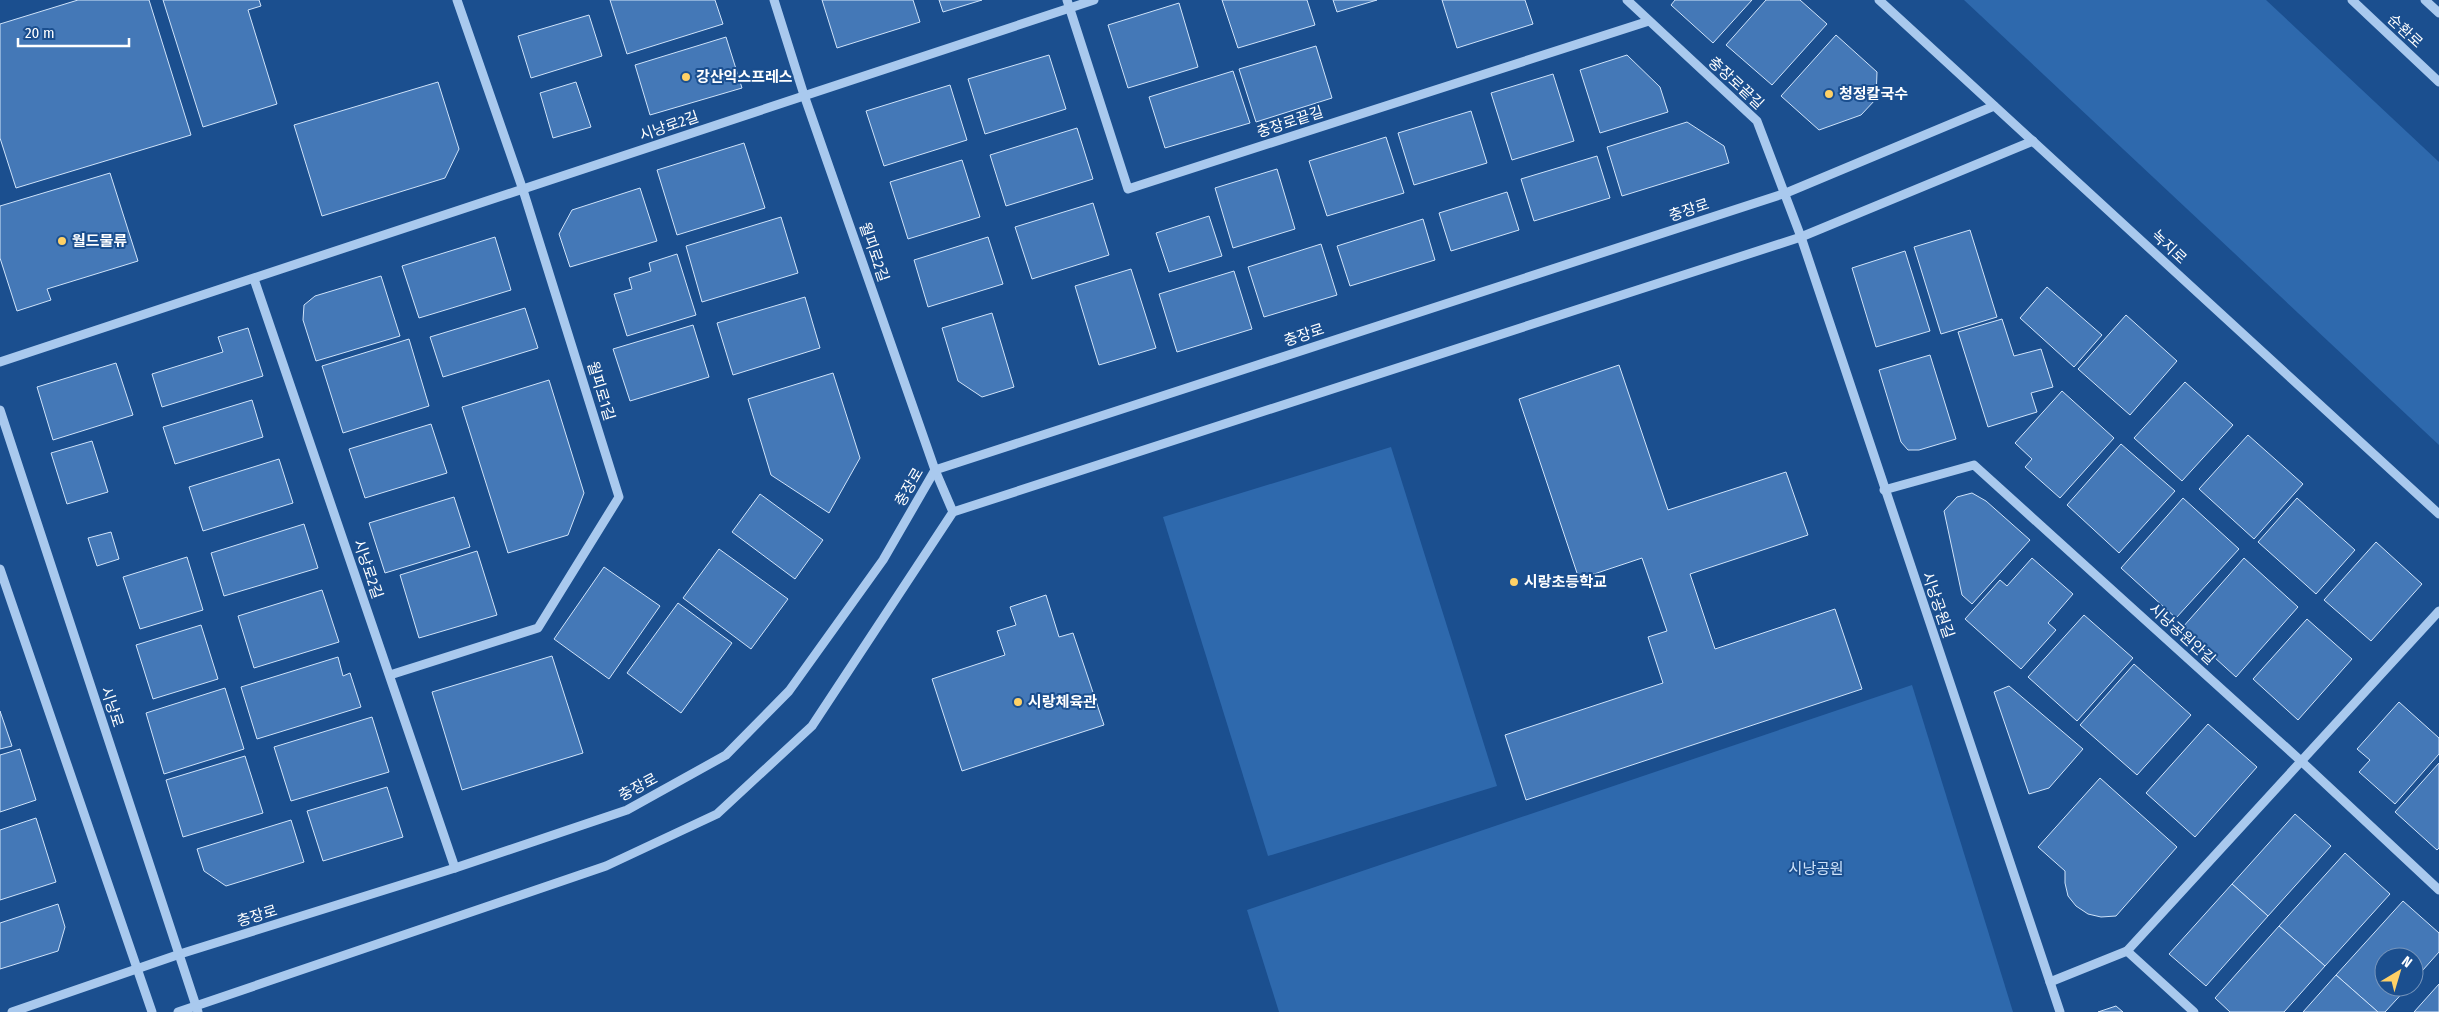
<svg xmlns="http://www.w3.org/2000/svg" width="2439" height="1012" font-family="'Fira Sans Condensed','Noto Sans KR',sans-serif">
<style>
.green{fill:#2e69ad}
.building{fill:#4478b7;stroke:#cfe3fa}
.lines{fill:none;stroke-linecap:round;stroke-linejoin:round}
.minor{stroke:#a9c9ee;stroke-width:9}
.poi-dot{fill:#ffd166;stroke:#1b4f8f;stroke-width:2}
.labels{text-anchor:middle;stroke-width:4;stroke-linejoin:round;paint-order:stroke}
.street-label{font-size:15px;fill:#fff;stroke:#1b4f8f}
.poi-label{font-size:15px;font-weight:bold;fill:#fff;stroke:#1b4f8f;text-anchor:start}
.park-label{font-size:15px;fill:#cfe3fa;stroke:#1b4f8f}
</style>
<rect width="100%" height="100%" fill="#1b4f8f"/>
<!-- green -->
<g class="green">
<path d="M1964 0H2266L2439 162V445Z"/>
<path d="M1391 447 1497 786 1268 856 1163 517Z"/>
<path d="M1912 685 2013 1012H1279L1247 910Z"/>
</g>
<!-- building -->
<g class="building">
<path d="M78 0H149L191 135 16 188 0 138V24Z"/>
<path d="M163 0H259L261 6 248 10 277 104 203 127Z"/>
<path d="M610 0H715L723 24 627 54Z"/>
<path d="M822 0H913L920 22 837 48Z"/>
<path d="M939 0H982L943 12Z"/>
<path d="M1222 0H1307L1315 25 1238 48Z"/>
<path d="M1333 0H1377L1337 12Z"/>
<path d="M1442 0H1525L1533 24 1457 48Z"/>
<path d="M1675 0H1752L1713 43 1671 5Z"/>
<path d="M1766 0H1800L1827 24 1772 85 1726 45Z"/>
<path d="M1179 3 1198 67 1128 88 1108 25Z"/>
<path d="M589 15 602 56 531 78 518 36Z"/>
<path d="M1836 35 1877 72 1876 99 1861 115 1819 130 1781 96Z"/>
<path d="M726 37 742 88 650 115 635 65Z"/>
<path d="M1316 46 1332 98 1256 122 1239 69Z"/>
<path d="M1049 55 1066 109 985 134 968 79Z"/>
<path d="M1627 55 1660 87 1668 112 1600 133 1580 70Z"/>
<path d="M1233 71 1250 123 1165 148 1149 97Z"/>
<path d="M1553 74 1574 141 1512 160 1491 93Z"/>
<path d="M438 82 459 149 445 178 322 216 294 125Z"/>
<path d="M576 82 591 127 553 138 540 93Z"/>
<path d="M950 85 967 140 884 166 866 111Z"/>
<path d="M1471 111 1487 163 1414 185 1398 133Z"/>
<path d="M1687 122 1724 146 1729 163 1622 196 1607 147Z"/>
<path d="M1077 128 1093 179 1006 206 990 155Z"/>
<path d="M1386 137 1404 193 1327 216 1309 161Z"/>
<path d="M744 143 765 208 677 235 657 170Z"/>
<path d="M1597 156 1610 198 1534 221 1521 179Z"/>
<path d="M962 160 980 217 908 239 890 182Z"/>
<path d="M1277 169 1295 229 1233 248 1215 188Z"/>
<path d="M110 173 138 261 47 289 51 300 17 311 0 258V206Z"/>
<path d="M640 188 657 241 570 267 559 234 572 210Z"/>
<path d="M1507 192 1519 230 1451 251 1439 213Z"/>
<path d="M1093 203 1109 255 1032 279 1015 227Z"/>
<path d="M1209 216 1222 256 1169 272 1156 233Z"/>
<path d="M781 217 798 273 702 302 686 246Z"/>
<path d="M1423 219 1435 260 1350 286 1337 246Z"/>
<path d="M1970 230 1997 317 1941 334 1914 247Z"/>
<path d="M495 237 511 290 419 318 402 266Z"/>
<path d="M988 237 1003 284 928 307 914 260Z"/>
<path d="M1321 244 1337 295 1264 317 1248 267Z"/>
<path d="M1905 251 1930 331 1876 347 1852 268Z"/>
<path d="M677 254 696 315 627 336 614 294 632 289 629 278 651 271 649 263Z"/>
<path d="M1131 269 1156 348 1099 365 1075 286Z"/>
<path d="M1234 271 1252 329 1177 352 1159 294Z"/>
<path d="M381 276 400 336 316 361 303 320 304 305 315 296Z"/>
<path d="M2047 287 2102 335 2074 367 2020 318Z"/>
<path d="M805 297 820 348 733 375 717 323Z"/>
<path d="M525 308 538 348 443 377 430 337Z"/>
<path d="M992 313 1014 387 982 397 958 381 942 328Z"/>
<path d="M2126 315 2177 361 2130 415 2078 369Z"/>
<path d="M2002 319 2014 356 2041 349 2053 387 2031 393 2037 412 1988 427 1958 332Z"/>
<path d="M693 325 709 377 630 401 613 349Z"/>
<path d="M248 328 263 376 162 407 152 374 223 352 218 337Z"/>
<path d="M409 339 429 406 343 433 322 366Z"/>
<path d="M1930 355 1956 439 1919 450H1908L1901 442 1879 370Z"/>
<path d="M116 363 133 415 53 440 37 387Z"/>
<path d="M1619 365 1668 510 1786 472 1808 535 1690 574 1715 649 1835 609 1862 689 1526 800 1505 735 1663 683 1648 637 1667 631 1642 558 1579 579 1519 399Z"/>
<path d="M833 373 860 458 829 513 771 475 748 399Z"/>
<path d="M549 380 584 493 568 535 508 553 462 407Z"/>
<path d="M2185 382 2233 425 2182 481 2134 438Z"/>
<path d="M2062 391 2114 438 2060 498 2025 467 2032 459 2015 443Z"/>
<path d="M252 400 263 437 175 464 163 427Z"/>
<path d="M431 424 447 473 365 498 349 449Z"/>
<path d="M2248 435 2303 484 2254 539 2199 489Z"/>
<path d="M92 441 108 492 67 504 51 453Z"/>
<path d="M2121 444 2175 491 2119 553 2067 505Z"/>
<path d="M279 459 293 503 203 531 189 487Z"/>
<path d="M1972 493 1986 501 2030 540 1972 604 1962 595 1944 511 1957 497Z"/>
<path d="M760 494 823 540 795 579 732 532Z"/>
<path d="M454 497 470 547 385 573 369 523Z"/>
<path d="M2183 498 2239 549 2176 618 2121 568Z"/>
<path d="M2297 498 2355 550 2316 594 2258 542Z"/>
<path d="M304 524 318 568 224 596 211 553Z"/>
<path d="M111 532 119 559 97 566 88 538Z"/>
<path d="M2376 542 2422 584 2371 641 2324 600Z"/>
<path d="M719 549 788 599 751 649 683 598Z"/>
<path d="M477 551 497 615 419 638 400 575Z"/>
<path d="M187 557 203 610 140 629 123 577Z"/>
<path d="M2032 558 2073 594 2048 623 2056 630 2021 669 1965 619 2000 580 2007 586Z"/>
<path d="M2244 558 2298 607 2236 677 2182 628Z"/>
<path d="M604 567 660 606 609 679 554 639Z"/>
<path d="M322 590 339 642 254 668 238 616Z"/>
<path d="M1046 595 1059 637 1073 633 1104 725 962 771 932 679 1005 655 997 631 1016 625 1010 607Z"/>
<path d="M678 603 732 643 681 713 627 673Z"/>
<path d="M2084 615 2133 658 2077 721 2028 677Z"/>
<path d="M2307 619 2352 659 2298 720 2253 679Z"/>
<path d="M201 625 218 679 153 699 136 645Z"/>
<path d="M552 656 583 753 462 790 432 692Z"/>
<path d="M338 657 343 676 350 673 361 707 257 739 241 687Z"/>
<path d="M2134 664 2191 715 2137 775 2080 725Z"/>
<path d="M2009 686 2083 749 2049 788 2029 794 1994 692Z"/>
<path d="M225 688 244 749 164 774 146 713Z"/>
<path d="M2399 702 2439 738V754L2395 804 2359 772 2370 760 2357 749Z"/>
<path d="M0 711 12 746 0 749Z"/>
<path d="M372 717 389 772 291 801 274 747Z"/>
<path d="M2208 724 2257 767 2195 837 2146 793Z"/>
<path d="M20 749 36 800 0 812V755Z"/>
<path d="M245 756 263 813 183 837 166 780Z"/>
<path d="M2439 763V848L2437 850 2395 812Z"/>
<path d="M2100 778 2177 847 2116 916 2101 917 2088 914 2076 906 2068 896 2065 883V871L2038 847Z"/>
<path d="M387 787 403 837 323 861 307 811Z"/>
<path d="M2295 814 2331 846 2268 916 2232 884Z"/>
<path d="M36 818 56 882 0 900V830Z"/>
<path d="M291 820 304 862 226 886 204 871 197 849Z"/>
<path d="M2345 853 2390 894 2325 966 2279 926Z"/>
<path d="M2232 884 2268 916 2206 986 2169 954Z"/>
<path d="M2403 901 2439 933V952L2414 980V957H2384V987H2408L2385 1012H2378L2336 975Z"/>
<path d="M58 904 65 927 58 951 0 969V923Z"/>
<path d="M2279 926 2325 966 2284 1012H2230L2215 998Z"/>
<path d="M2336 975 2378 1012H2303Z"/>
<path d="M2439 984V1012H2414Z"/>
<path d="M2116 1006 2123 1012H2098Z"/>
</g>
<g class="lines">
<!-- minor -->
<g class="minor">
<path d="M774 0 804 95 935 470 953 512"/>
<path d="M1067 0 1128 189 1649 21"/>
<path d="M1627 0 1757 121 1801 237 2060 1012"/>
<path d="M1879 0 2439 514"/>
<path d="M2352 0 2439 82"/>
<path d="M2425 0 2439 13"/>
<path d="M254 279 455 868"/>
<path d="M0 362 1094 0"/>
<path d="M0 410 198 1012"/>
<path d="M1884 490 1974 465 2301 761 2439 890"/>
<path d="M0 569 152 1012"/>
<path d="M390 675 538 628 619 497 523 190 457 0"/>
<path d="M2127 951 2439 611"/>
<path d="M2050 982 2127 951 2194 1012"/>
<path d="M12 1012 180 954 455 868 627 810 726 755 789 691 883 560 935 470 1786 193 1994 106"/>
<path d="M178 1012 606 866 717 814 812 726 953 512 1801 237 2033 141"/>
</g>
</g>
<!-- markers -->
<g class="poi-dot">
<circle cx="686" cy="77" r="5"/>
<circle cx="1829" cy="94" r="5"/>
<circle cx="62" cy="241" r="5"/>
<circle cx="1514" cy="582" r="5"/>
<circle cx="1018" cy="702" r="5"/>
</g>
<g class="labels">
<!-- street labels -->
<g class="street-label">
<text transform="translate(2405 31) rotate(43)" y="5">순환로</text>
<text transform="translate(1736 83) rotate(43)" y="5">충장로끝길</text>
<text transform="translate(1290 122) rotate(-18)" y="5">충장로끝길</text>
<text transform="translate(669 126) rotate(-19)" y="5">시낭로2길</text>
<text transform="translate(1689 210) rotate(-18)" y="5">충장로</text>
<text transform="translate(2169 247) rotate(43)" y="5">녹지로</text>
<text transform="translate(874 252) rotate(71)" y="5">월피로2길</text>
<text transform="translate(1304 335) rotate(-18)" y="5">충장로</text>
<text transform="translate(601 391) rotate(73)" y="5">월피로1길</text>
<text transform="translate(909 487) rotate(-60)" y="5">충장로</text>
<text transform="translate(368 569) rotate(71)" y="5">시낭로2길</text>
<text transform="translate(1938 605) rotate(71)" y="5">시낭공원길</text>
<text transform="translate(2182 634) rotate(42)" y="5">시낭공원안길</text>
<text transform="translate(112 707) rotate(72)" y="5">시낭로</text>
<text transform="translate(638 787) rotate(-28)" y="5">충장로</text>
<text transform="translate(257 916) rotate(-17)" y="5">충장로</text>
</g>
<!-- poi labels -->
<g class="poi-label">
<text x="696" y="82">강산익스프레스</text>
<text x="1839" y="99">청정칼국수</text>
<text x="72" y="246">월드물류</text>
<text x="1524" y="587">시랑초등학교</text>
<text x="1028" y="707">시랑체육관</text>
</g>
<!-- park labels -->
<g class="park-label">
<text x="1816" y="874">시낭공원</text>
</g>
</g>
<!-- north arrow -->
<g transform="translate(2399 972) rotate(38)"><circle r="24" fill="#1b4f8f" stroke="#7695bc"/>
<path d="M0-4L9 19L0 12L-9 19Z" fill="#ffd166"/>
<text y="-8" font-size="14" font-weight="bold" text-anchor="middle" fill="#ffffff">N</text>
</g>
<!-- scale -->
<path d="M18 38v8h111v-8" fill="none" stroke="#ffffff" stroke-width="2.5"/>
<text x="25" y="38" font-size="15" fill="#ffffff" stroke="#1b4f8f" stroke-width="4" paint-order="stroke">20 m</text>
</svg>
